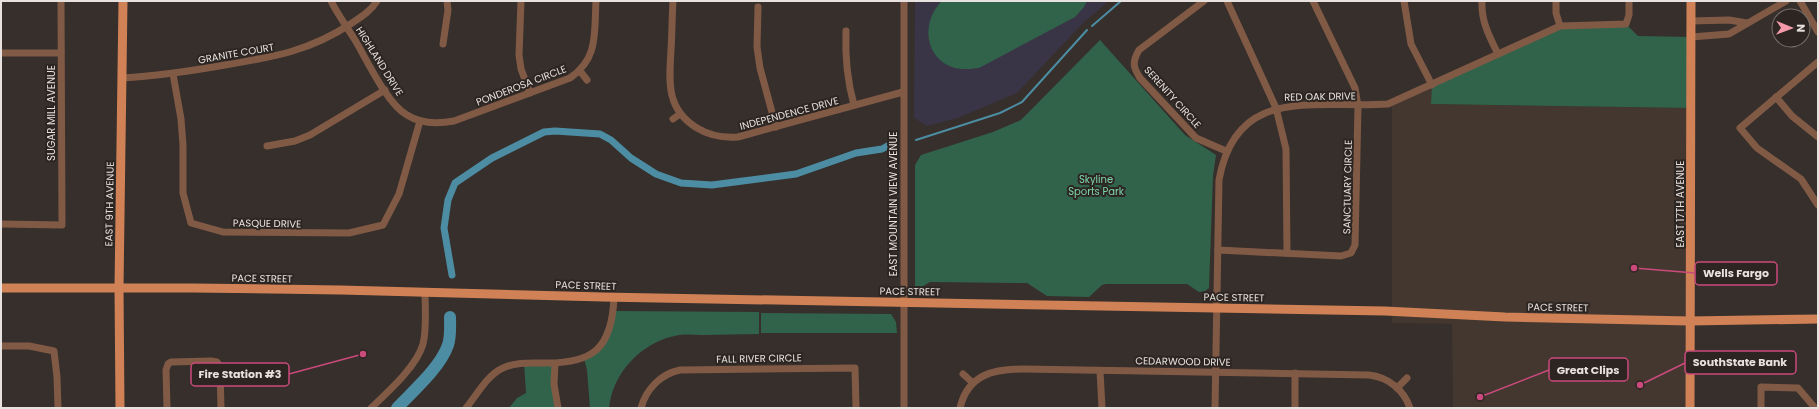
<svg xmlns="http://www.w3.org/2000/svg" width="1819" height="409" font-family="Poppins,sans-serif">
<style>
.built{fill:#433730}
.education{fill:#393546}
.green{fill:#31634b}
.lines{fill:none;stroke-linecap:round;stroke-linejoin:round}
.stream{stroke:#4c8da3;stroke-width:2}
.canal{stroke:#4c8da3;stroke-width:7}
.river{stroke:#4c8da3;stroke-width:12}
.minor{stroke:#815a46;stroke-width:7}
.major{stroke:#d08156;stroke-width:9}
.labels{text-anchor:middle;stroke-width:4;stroke-linejoin:round;paint-order:stroke}
.street-label{font-size:10px;fill:#e7e2df;stroke:#2c2521}
.park-label{font-size:10px;fill:#7fd6ab;stroke:#2c2521}
.leader{fill:none;stroke:#cb4a7c;stroke-width:1.5}
.callout-dot{fill:#cb4a7c;stroke:#2c2521;stroke-width:1.5}
.callout{fill:#2c2521;stroke:#cb4a7c;stroke-width:1.5}
.callout-label{font-size:11px;text-anchor:middle;font-weight:bold;fill:#e7e2df}
</style>
<rect width="100%" height="100%" fill="#362f2b"/>
<!-- built -->
<path class="built" d="M1432 85V104L1691 108 1690 408H1453L1452 324 1392 323V102Z"/>
<!-- education -->
<path class="education" d="M915 1H1109L1084 22 1017 93 958 118 927 126 914 118Z"/>
<!-- green -->
<g class="green">
<path d="M942 1H1087L1084 7 1075 17 979 68C971 69 960 70 952 67 923 56 922 20 942 1Z"/>
<path d="M1626 24 1638 36 1691 37V108L1431 104 1432 85 1560 26Z"/>
<path d="M1100 40 1185 135 1216 155 1213 176 1209 288 1205 291 1199 292 1187 284H1106L1102 285 1089 297 1047 296 1027 283 930 282 920 288H915V165L921 155 993 132 1021 120Z"/>
<path d="M613 311 759 312V334C741 334 722 335 704 335 696 335 687 334 679 335 643 341 613 371 609 408H590L587 370 584 358 597 349Z"/>
<path d="M761 313 891 314 896 322 897 333H761Z"/>
<path d="M524 363 555 364 558 408H509L517 398 526 393Z"/>
</g>
<g class="lines">
<!-- stream -->
<g class="stream">
<path d="M1092 26 1121 1"/>
<path d="M916 140 1000 113 1022 102 1087 30"/>
</g>
<!-- canal -->
<path class="canal" d="M452 275 444 228 448 200 455 183 492 158 544 132 555 131 600 134 611 140 631 158 656 174 681 183 712 185 796 174 856 153 882 149 893 143"/>
<!-- river -->
<path class="river" d="M397 408C413 391 440 368 448 345 451 336 450 326 450 317"/>
<!-- minor -->
<g class="minor">
<path d="M331 1C338 15 347 27 355 40 367 60 387 104 407 115 421 124 437 124 454 121L570 78C599 58 594 33 596 1"/>
<path d="M521 1 519 55 521 69 530 93"/>
<path d="M673 1C672 17 672 34 671 50 669 82 666 109 697 128 710 136 723 138 738 137L903 92"/>
<path d="M904 1V408"/>
<path d="M1204 1 1139 50C1132 62 1133 67 1140 78L1196 138 1226 151"/>
<path d="M1227 1 1276 108 1286 149 1287 253"/>
<path d="M1404 1 1411 44 1432 85"/>
<path d="M1482 1C1481 21 1489 36 1498 54"/>
<path d="M1556 1V13L1560 26"/>
<path d="M1800 1 1818 32"/>
<path d="M758 7 757 47 760 68 776 127"/>
<path d="M1691 21 1729 20 1747 23"/>
<path d="M846 31C845 57 847 80 854 105"/>
<path d="M1691 37 1729 34 1786 1"/>
<path d="M443 44 448 10 447 1"/>
<path d="M1 53H61"/>
<path d="M1818 62 1740 128 1757 148 1801 179 1818 205"/>
<path d="M580 71 587 80"/>
<path d="M173 74 181 119 183 145V193L191 223 223 232 349 233 383 225 399 194 420 121"/>
<path d="M122 78C157 76 191 71 225 65 274 57 310 51 352 23 361 17 371 11 377 1"/>
<path d="M1776 97 1792 116 1818 137"/>
<path d="M673 119 680 114"/>
<path d="M267 146 295 141 310 135 385 90"/>
<path d="M1 224 62 225 61 1"/>
<path d="M1218 250 1341 256 1351 253 1355 245 1358 106 1355 88 1313 1"/>
<path d="M1 346H29L54 351 57 377 58 408"/>
<path d="M555 364 554 384 558 408"/>
<path d="M1100 371 1102 408"/>
<path d="M963 374 973 383"/>
<path d="M1397 388 1407 378"/>
<path d="M167 408 166 370 168 364 171 362 211 361 217 362 220 366 221 408"/>
<path d="M371 408C388 392 417 366 423 344 427 328 425 308 425 292"/>
<path d="M466 408C477 395 487 375 503 368 516 362 530 363 543 363 594 364 612 348 614 297"/>
<path d="M641 408C646 389 661 374 680 370L855 368 856 408"/>
<path d="M960 408C968 374 994 369 1024 369L1369 375C1388 377 1404 390 1410 408"/>
<path d="M1215 408 1219 180C1236 84 1315 109 1388 104L1560 26 1626 24 1629 15V1"/>
<path d="M1295 408V373"/>
<path d="M1761 408V387L1798 388 1815 408"/>
</g>
<!-- major -->
<g class="major">
<path d="M1 288H193L341 290 603 297 1385 311 1505 317 1690 321 1818 319"/>
<path d="M120 408 119 288 123 1"/>
<path d="M1690 408 1691 1"/>
</g>
</g>
<g class="labels">
<!-- street labels -->
<g class="street-label">
<text transform="translate(236 53) rotate(-10)" y="4">GRANITE COURT</text>
<text transform="translate(380 61) rotate(58)" y="4">HIGHLAND DRIVE</text>
<text transform="translate(521 85) rotate(-21)" y="4">PONDEROSA CIRCLE</text>
<text transform="translate(1320 96) rotate(-1)" y="4">RED OAK DRIVE</text>
<text transform="translate(1173 97) rotate(48)" y="4">SERENITY CIRCLE</text>
<text transform="translate(51 113) rotate(-90)" y="4">SUGAR MILL AVENUE</text>
<text transform="translate(789 113) rotate(-15)" y="4">INDEPENDENCE DRIVE</text>
<text transform="translate(1347 187) rotate(-89)" y="4">SANCTUARY CIRCLE</text>
<text transform="translate(109 204) rotate(-89)" y="4">EAST 9TH AVENUE</text>
<text transform="translate(893 204) rotate(-90)" y="4">EAST MOUNTAIN VIEW AVENUE</text>
<text transform="translate(1680 204) rotate(-90)" y="4">EAST 17TH AVENUE</text>
<text transform="translate(267 223) rotate(1)" y="4">PASQUE DRIVE</text>
<text transform="translate(262 278) rotate(1)" y="4">PACE STREET</text>
<text transform="translate(586 285) rotate(2)" y="4">PACE STREET</text>
<text transform="translate(910 291) rotate(1)" y="4">PACE STREET</text>
<text transform="translate(1234 297) rotate(1)" y="4">PACE STREET</text>
<text transform="translate(1558 307) rotate(1)" y="4">PACE STREET</text>
<text transform="translate(759 358) rotate(-1)" y="4">FALL RIVER CIRCLE</text>
<text transform="translate(1183 361) rotate(1)" y="4">CEDARWOOD DRIVE</text>
</g>
<!-- park labels -->
<g class="park-label">
<text x="1096" y="183">Skyline<tspan x="1096" dy="12">Sports Park</tspan></text>
</g>
</g>
<!-- callouts -->
<path class="leader" d="M1634 268L1695 273M1640 385L1685 363M1480 397L1549 370M363 354L289 374"/>
<g class="callout-dot">
<circle cx="1634" cy="268" r="4"/>
<circle cx="1640" cy="385" r="4"/>
<circle cx="1480" cy="397" r="4"/>
<circle cx="363" cy="354" r="4"/>
</g>
<g class="callout">
<rect x="1695" y="262" width="82" height="23" rx="4"/>
<rect x="1685" y="351" width="111" height="23" rx="4"/>
<rect x="1549" y="358" width="79" height="23" rx="4"/>
<rect x="191" y="363" width="98" height="23" rx="4"/>
</g>
<g class="callout-label">
<text x="1736" y="277">Wells Fargo</text>
<text x="1740" y="366">SouthState Bank</text>
<text x="1588" y="374">Great Clips</text>
<text x="240" y="378">Fire Station #3</text>
</g>
<!-- border -->
<rect width="1819" height="409" fill="none" stroke="#e7e2df" stroke-width="4"/>
<!-- north arrow -->
<g transform="translate(1791 28) rotate(91)"><circle r="19" fill="#2c2521" stroke="#77716d"/>
<path d="M0-3L7 15L0 10L-7 15Z" fill="#f39aab"/>
<text y="-6" font-size="11" font-weight="bold" text-anchor="middle" fill="#e7e2df">N</text>
</g>
</svg>
